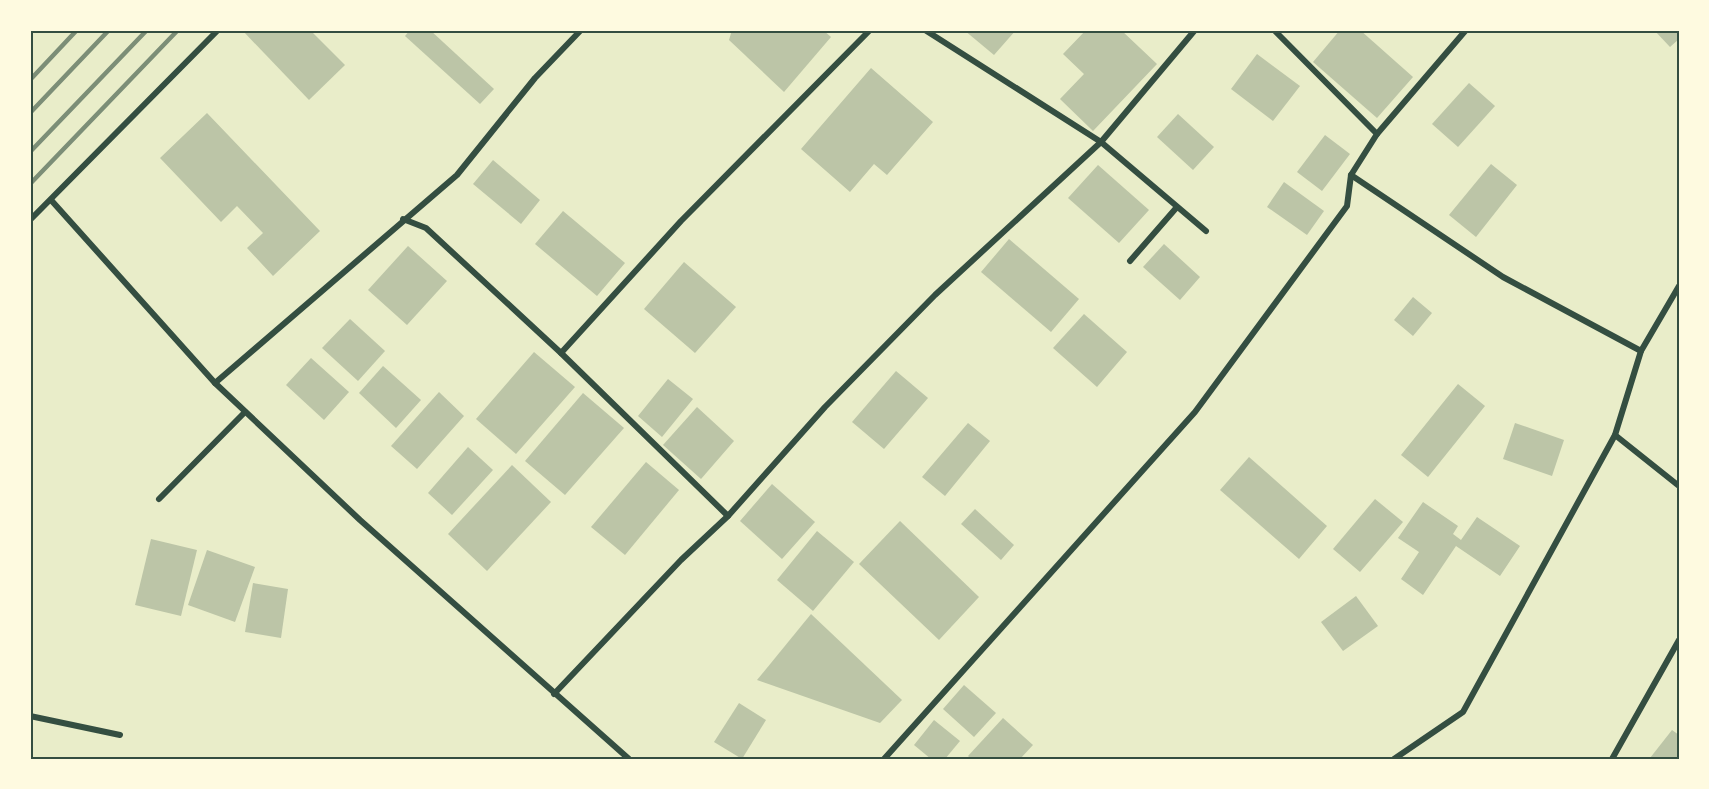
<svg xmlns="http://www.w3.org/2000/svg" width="1709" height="789" font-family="Mulish,sans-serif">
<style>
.building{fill:#bcc5a7}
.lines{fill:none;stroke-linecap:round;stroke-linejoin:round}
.minor{stroke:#344e41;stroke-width:6}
.rail{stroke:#7c8e77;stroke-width:4.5}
.neatline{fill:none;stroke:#344e41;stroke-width:2}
</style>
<rect width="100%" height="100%" fill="#e9edc9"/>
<!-- building -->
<g class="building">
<path d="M242 30H310L345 65 309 100Z"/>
<path d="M410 30H430L494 89 480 104 405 36Z"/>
<path d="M732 30H823L831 37 784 92 729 40Z"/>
<path d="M964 30H1016L994 55Z"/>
<path d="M1086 30H1121L1157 64 1093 131 1060 99 1084 74 1063 54Z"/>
<path d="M1340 30H1360L1413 77 1377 118 1313 62Z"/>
<path d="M1654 30H1679V39L1670 47Z"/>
<path d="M1257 54 1300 86 1273 121 1231 89Z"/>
<path d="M871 68 933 122 887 175 874 164 850 192 801 149Z"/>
<path d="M1469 83 1495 106 1458 147 1432 124Z"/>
<path d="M207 113 320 231 273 276 247 248 263 233 237 206 221 222 160 158Z"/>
<path d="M1178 114 1214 147 1193 170 1157 137Z"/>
<path d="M1325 135 1350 154 1322 191 1297 172Z"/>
<path d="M493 160 540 200 521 224 473 184Z"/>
<path d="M1491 164 1517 185 1476 237 1449 215Z"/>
<path d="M1098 165 1149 210 1119 243 1068 198Z"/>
<path d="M1284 182 1324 211 1307 235 1267 207Z"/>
<path d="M563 211 625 263 597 296 535 244Z"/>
<path d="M1009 239 1079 299 1051 332 981 272Z"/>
<path d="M1164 244 1200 277 1180 300 1143 267Z"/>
<path d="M408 246 447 281 407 325 368 290Z"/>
<path d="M684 262 736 307 695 353 644 309Z"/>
<path d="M1413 297 1432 313 1413 336 1394 320Z"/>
<path d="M1084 314 1127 352 1097 387 1053 348Z"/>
<path d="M350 319 385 351 358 381 322 348Z"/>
<path d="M534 352 575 387 516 454 476 419Z"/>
<path d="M311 358 349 392 324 420 286 385Z"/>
<path d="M383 366 421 400 396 428 359 393Z"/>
<path d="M896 371 928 398 884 449 852 422Z"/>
<path d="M668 379 693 399 662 437 638 416Z"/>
<path d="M1458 384 1485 406 1428 477 1401 455Z"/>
<path d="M439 392 464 416 417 469 391 446Z"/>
<path d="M583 393 624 428 565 495 525 461Z"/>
<path d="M697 407 734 441 701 479 663 445Z"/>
<path d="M968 423 990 441 945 496 922 477Z"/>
<path d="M1515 423 1564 440 1552 476 1503 459Z"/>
<path d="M468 447 493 470 452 515 428 493Z"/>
<path d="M1249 457 1327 526 1299 559 1220 490Z"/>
<path d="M646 462 679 490 625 555 591 527Z"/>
<path d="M512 465 551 502 487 571 448 534Z"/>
<path d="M772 484 815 522 782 559 740 521Z"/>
<path d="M1375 499 1403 522 1360 572 1333 549Z"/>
<path d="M1423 502 1458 526 1453 534 1461 540 1477 517 1520 546 1500 576 1456 546 1423 595 1401 579 1419 552 1398 538Z"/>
<path d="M975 509 1014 545 1001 560 961 524Z"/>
<path d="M900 521 979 597 939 640 859 564Z"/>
<path d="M817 531 854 562 813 611 777 580Z"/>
<path d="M151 539 197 550 181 616 135 605Z"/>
<path d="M207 550 255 567 235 622 188 605Z"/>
<path d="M253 583 288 589 281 638 245 632Z"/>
<path d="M1356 596 1378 626 1343 651 1321 622Z"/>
<path d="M811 614 902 700 880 723 757 680Z"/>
<path d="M964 685 996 713 974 737 943 709Z"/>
<path d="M739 703 766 720 742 759 714 742Z"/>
<path d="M1003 718 1033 745 1020 759H971L968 756Z"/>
<path d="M934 720 960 741 945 759H931L914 745Z"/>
<path d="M1672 730 1679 735V759H1651L1650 758Z"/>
</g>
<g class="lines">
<!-- minor -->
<g class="minor">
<path d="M925 30 1101 142 1206 231"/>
<path d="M1274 30 1377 134 1466 30"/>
<path d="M1351 175 1503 277 1641 351"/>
<path d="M51 200 215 383 360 520 629 759"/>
<path d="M403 219 426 228 561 353 728 516"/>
<path d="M30 220 218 30"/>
<path d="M1130 261 1177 207"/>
<path d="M561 353 681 221 870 30"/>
<path d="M215 383 457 175 535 78 581 30"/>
<path d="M1615 435 1679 486"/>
<path d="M159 499 245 412"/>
<path d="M554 694 681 560 728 516 825 407 935 295 1101 142 1195 30"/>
<path d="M30 716 120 735"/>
<path d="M884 759 1195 412 1347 206 1351 175 1377 134"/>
<path d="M1394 759 1463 712 1615 435 1641 351 1679 286"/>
<path d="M1612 759 1679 640"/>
</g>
<!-- rail -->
<g class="rail">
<path d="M30 80 77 30"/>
<path d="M30 113 109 30"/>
<path d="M30 152 147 30"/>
<path d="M30 184 178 30"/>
</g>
</g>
<!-- border -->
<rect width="1709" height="789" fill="none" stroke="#fefae0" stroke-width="63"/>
<rect x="32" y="32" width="1646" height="726" class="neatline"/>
</svg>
